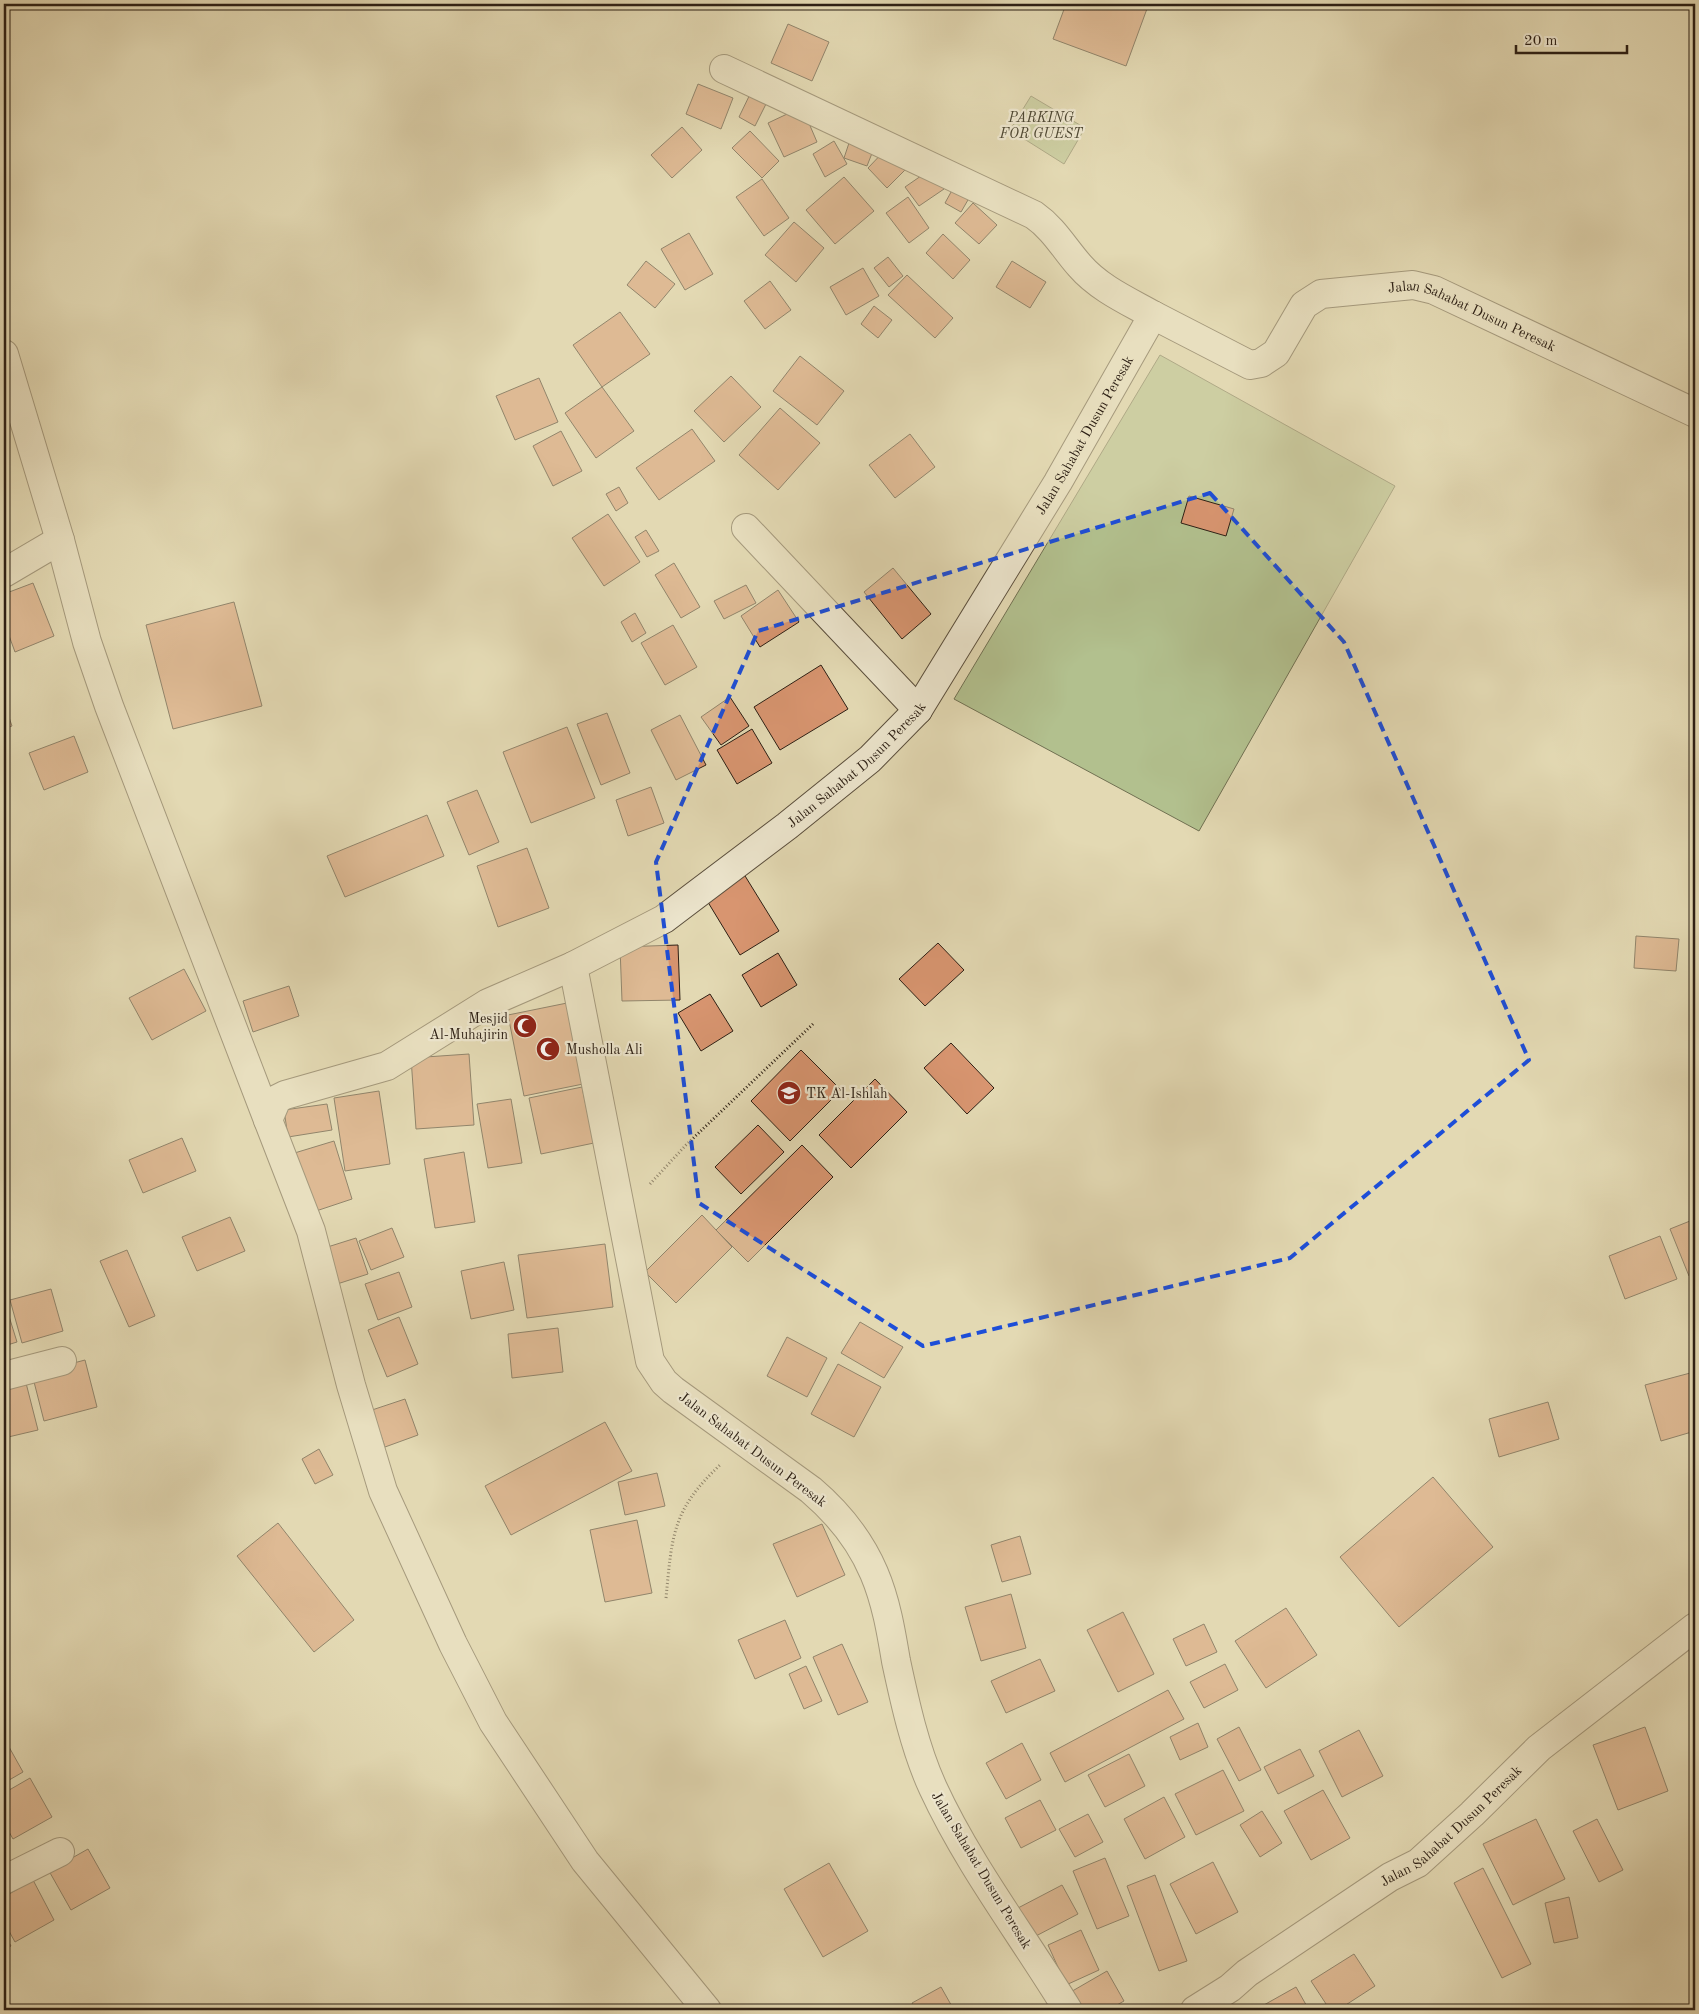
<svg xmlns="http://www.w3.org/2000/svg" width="1699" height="2014" font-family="'Old Standard TT',serif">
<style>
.green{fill:#b2c08e;stroke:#707052}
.building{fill:#d89570;stroke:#2d2015}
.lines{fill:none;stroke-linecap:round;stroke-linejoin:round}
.minor-casing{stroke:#5a4e3c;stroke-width:30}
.path{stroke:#2d2015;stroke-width:3;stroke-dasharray:1 2.5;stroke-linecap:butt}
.minor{stroke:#ede6ce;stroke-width:28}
.marked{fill:none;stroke:#1d4ed8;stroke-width:4;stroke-dasharray:10 6;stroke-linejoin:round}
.labels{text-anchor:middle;stroke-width:4.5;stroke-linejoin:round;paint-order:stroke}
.park-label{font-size:14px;font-style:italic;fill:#4e4833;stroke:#ede6ce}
.street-label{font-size:14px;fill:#2d2015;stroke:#ede6ce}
.poi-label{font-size:14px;fill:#2d2015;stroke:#ede6ce;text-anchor:start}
</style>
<rect width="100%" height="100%" fill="#e3d9b3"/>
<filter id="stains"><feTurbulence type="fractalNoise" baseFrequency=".004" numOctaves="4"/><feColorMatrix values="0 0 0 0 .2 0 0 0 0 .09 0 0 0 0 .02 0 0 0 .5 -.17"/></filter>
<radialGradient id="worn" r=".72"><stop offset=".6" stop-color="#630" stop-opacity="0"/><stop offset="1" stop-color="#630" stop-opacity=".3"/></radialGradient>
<!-- green -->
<g class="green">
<path d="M1031 96 1085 128 1064 164 1010 130Z"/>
<path d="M1160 355 1395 486 1199 831 954 699Z"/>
</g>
<!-- building -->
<g class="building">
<path d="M1066 4H1143L1148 6 1126 66 1053 39Z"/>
<path d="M788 24 829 42 812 81 771 63Z"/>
<path d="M698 84 733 98 721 129 686 114Z"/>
<path d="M753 88 770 96 755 126 739 117Z"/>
<path d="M802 107 817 142 784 157 768 123Z"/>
<path d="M682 127 702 150 672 178 651 155Z"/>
<path d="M750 131 779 161 762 178 732 148Z"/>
<path d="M852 134 876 143 867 166 844 158Z"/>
<path d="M834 141 847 164 825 177 813 154Z"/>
<path d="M888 147 909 166 887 188 868 168Z"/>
<path d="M931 169 944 189 919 206 905 187Z"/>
<path d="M844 177 874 211 835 244 806 210Z"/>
<path d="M762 179 789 218 764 236 736 197Z"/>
<path d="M956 183 972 193 961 212 945 203Z"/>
<path d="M908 197 929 228 909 243 886 213Z"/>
<path d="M973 203 997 225 979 244 955 223Z"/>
<path d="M794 222 824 248 796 282 765 255Z"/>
<path d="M689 233 713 274 685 290 661 249Z"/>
<path d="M943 234 970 260 953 279 926 253Z"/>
<path d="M888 257 903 276 889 287 874 268Z"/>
<path d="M646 261 675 284 655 308 627 285Z"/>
<path d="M1012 261 1046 282 1030 308 996 287Z"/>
<path d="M863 268 879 296 846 315 830 287Z"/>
<path d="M907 275 953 318 935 338 888 295Z"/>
<path d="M770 281 791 310 765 329 744 301Z"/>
<path d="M874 306 892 320 878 338 861 324Z"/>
<path d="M620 312 650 354 602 387 573 345Z"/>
<path d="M800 356 844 391 817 425 773 391Z"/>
<path d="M731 376 761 407 724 442 694 411Z"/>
<path d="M539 378 558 422 515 440 496 396Z"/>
<path d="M602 387 634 431 596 458 565 413Z"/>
<path d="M780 408 820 443 778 490 739 455Z"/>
<path d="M692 429 715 461 659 500 636 468Z"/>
<path d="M561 431 582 471 553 486 533 446Z"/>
<path d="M910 434 935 467 895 498 869 465Z"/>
<path d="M619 487 628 503 616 511 606 494Z"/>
<path d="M1189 496 1234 509 1226 536 1181 523Z"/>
<path d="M608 514 640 562 604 586 572 538Z"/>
<path d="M646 530 659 551 647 557 635 537Z"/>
<path d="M674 563 700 607 681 618 655 575Z"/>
<path d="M893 568 931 614 902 639 864 592Z"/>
<path d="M33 583 54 636 15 652 4 622V594Z"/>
<path d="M746 585 756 603 724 619 714 601Z"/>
<path d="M778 590 799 622 760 647 741 616Z"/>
<path d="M234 602 262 706 173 729 146 625Z"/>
<path d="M635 613 646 633 632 642 621 622Z"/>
<path d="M673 625 697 667 665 685 641 643Z"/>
<path d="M821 665 848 709 780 750 754 707Z"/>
<path d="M730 697 749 726 721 745 701 717Z"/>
<path d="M4 703 12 726 4 729Z"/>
<path d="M607 713 630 773 601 785 577 724Z"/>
<path d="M680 715 706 765 676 780 651 730Z"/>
<path d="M567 727 595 798 531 823 503 752Z"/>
<path d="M752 729 772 763 737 784 717 750Z"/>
<path d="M74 736 88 772 44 790 29 753Z"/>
<path d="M651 787 664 823 628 836 616 800Z"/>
<path d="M477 790 499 842 469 855 447 802Z"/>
<path d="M427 815 444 856 345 897 327 856Z"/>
<path d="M527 848 549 908 498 927 477 866Z"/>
<path d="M742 871 779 931 740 955 703 894Z"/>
<path d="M1636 936 1679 939 1676 971 1634 968Z"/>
<path d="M938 943 964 970 925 1006 899 979Z"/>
<path d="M678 945 680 1000 622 1001 620 947Z"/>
<path d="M778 953 797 985 761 1007 742 975Z"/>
<path d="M184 969 206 1011 152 1040 129 998Z"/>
<path d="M289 986 299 1016 253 1032 243 1001Z"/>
<path d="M710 994 733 1031 701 1051 678 1013Z"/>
<path d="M572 1002 588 1083 524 1096 508 1015Z"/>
<path d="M951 1043 994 1088 967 1114 924 1068Z"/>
<path d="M801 1050 841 1090 790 1141 751 1101Z"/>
<path d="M469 1054 474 1125 416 1129 411 1058Z"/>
<path d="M875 1079 907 1112 851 1168 819 1135Z"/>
<path d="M582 1087 594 1143 541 1154 529 1098Z"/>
<path d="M379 1091 390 1164 345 1171 334 1098Z"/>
<path d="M511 1099 522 1163 488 1168 477 1104Z"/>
<path d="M327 1104 332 1130 288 1137 284 1110Z"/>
<path d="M758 1125 784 1152 741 1194 715 1167Z"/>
<path d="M182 1138 196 1171 143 1193 129 1160Z"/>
<path d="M334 1141 352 1199 307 1214 288 1155Z"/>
<path d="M802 1145 833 1177 748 1262 716 1230Z"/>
<path d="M464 1152 475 1222 435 1228 424 1159Z"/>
<path d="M702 1215 732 1247 676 1303 645 1272Z"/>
<path d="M230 1217 245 1251 197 1271 182 1237Z"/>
<path d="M1695 1219V1274L1689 1276 1670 1229Z"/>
<path d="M392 1228 404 1257 371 1270 359 1241Z"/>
<path d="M1660 1236 1677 1279 1625 1299 1609 1256Z"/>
<path d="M356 1238 368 1274 331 1286 318 1250Z"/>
<path d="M605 1244 613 1307 527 1318 518 1255Z"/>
<path d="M127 1250 155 1316 129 1327 100 1261Z"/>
<path d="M504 1262 514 1310 471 1319 461 1271Z"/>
<path d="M399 1272 412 1307 378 1320 365 1284Z"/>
<path d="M51 1289 63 1331 22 1343 10 1300Z"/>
<path d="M4 1300 17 1342 4 1346Z"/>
<path d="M399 1317 418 1364 387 1377 368 1330Z"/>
<path d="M860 1322 903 1347 884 1378 841 1353Z"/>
<path d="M558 1328 563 1372 512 1378 508 1334Z"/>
<path d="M787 1337 827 1358 807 1397 767 1376Z"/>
<path d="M85 1360 97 1407 44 1421 32 1374Z"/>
<path d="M838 1364 881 1387 854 1437 811 1414Z"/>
<path d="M1694 1372 1695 1431 1661 1441 1645 1385Z"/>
<path d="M26 1383 38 1430 4 1438V1388Z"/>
<path d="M405 1399 418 1435 385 1447 372 1410Z"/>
<path d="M1548 1402 1559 1439 1499 1457 1489 1419Z"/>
<path d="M605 1422 632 1471 511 1535 485 1486Z"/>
<path d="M319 1449 333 1475 315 1484 302 1459Z"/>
<path d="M657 1473 665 1506 625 1515 618 1482Z"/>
<path d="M1433 1477 1493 1547 1399 1627 1340 1557Z"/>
<path d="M637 1520 652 1593 605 1602 590 1530Z"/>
<path d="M278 1523 354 1620 314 1652 237 1556Z"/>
<path d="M822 1524 845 1575 797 1597 773 1544Z"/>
<path d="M1020 1536 1031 1574 1002 1582 991 1545Z"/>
<path d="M1011 1594 1026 1648 981 1661 965 1607Z"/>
<path d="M1286 1608 1317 1655 1266 1688 1235 1641Z"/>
<path d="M1123 1612 1154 1674 1118 1692 1087 1630Z"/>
<path d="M785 1620 801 1658 755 1679 738 1640Z"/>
<path d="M1204 1624 1217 1652 1186 1666 1173 1639Z"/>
<path d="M842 1644 868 1702 838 1715 813 1657Z"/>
<path d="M1040 1659 1055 1691 1006 1713 991 1681Z"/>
<path d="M1225 1664 1238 1690 1204 1708 1190 1682Z"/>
<path d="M806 1666 822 1701 804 1709 789 1674Z"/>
<path d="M1168 1690 1184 1719 1065 1782 1050 1753Z"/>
<path d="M1198 1723 1208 1747 1180 1760 1170 1737Z"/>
<path d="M1239 1727 1261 1770 1239 1781 1217 1739Z"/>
<path d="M1645 1727 1668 1791 1618 1810 1593 1745Z"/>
<path d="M1359 1730 1383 1776 1342 1797 1319 1751Z"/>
<path d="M4 1738 23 1772 4 1783Z"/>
<path d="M1022 1743 1041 1780 1006 1799 986 1763Z"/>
<path d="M1300 1749 1314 1776 1278 1794 1264 1767Z"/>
<path d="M1129 1754 1145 1786 1105 1807 1088 1775Z"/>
<path d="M1223 1770 1244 1811 1196 1835 1175 1794Z"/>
<path d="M30 1778 52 1817 13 1839 4 1823V1793Z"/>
<path d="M1323 1790 1350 1838 1311 1860 1284 1811Z"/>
<path d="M1164 1797 1185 1837 1145 1859 1124 1819Z"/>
<path d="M1040 1800 1056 1830 1021 1848 1005 1818Z"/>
<path d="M1262 1811 1282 1843 1260 1857 1240 1825Z"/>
<path d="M1088 1814 1103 1842 1075 1857 1059 1829Z"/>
<path d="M1536 1819 1565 1879 1513 1905 1483 1844Z"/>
<path d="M1597 1819 1623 1870 1599 1882 1573 1831Z"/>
<path d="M88 1849 110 1888 71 1910 49 1871Z"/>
<path d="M1105 1858 1129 1916 1097 1929 1073 1871Z"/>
<path d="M1213 1862 1238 1912 1196 1934 1170 1884Z"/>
<path d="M829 1863 868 1931 823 1957 784 1889Z"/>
<path d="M1483 1868 1531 1964 1502 1978 1454 1883Z"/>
<path d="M1155 1875 1187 1961 1159 1971 1127 1886Z"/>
<path d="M33 1880 54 1920 15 1942 4 1922V1897Z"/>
<path d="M1062 1885 1078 1914 1034 1937 1018 1908Z"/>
<path d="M1569 1897 1578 1938 1554 1943 1545 1903Z"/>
<path d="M1081 1930 1099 1970 1066 1985 1048 1945Z"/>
<path d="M4 1934 11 1946 4 1950Z"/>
<path d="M1354 1954 1375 1986 1338 2010H1330L1311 1981Z"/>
<path d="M1107 1971 1124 2001 1108 2010H1070L1062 1997Z"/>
<path d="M941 1987 954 2010H916L912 2003Z"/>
<path d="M1296 1987 1309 2010H1255Z"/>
</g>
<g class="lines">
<!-- minor casing -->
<g class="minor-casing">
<g id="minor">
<path d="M724 69 1034 215C1054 229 1064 248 1080 266 1099 288 1128 301 1153 315"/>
<path d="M4 354 60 540 87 642 109 706 268 1120"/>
<path d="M746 528 918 710"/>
<path d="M4 573 60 540"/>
<path d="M573 966 488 1003 387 1066 285 1095 277 1099 268 1120 311 1231 351 1385 383 1491 453 1644 493 1722 585 1861 707 2010"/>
<path d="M4 1376 62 1361"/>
<path d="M4 1880 60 1852"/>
<path id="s1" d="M1068 2010C1023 1936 969 1866 933 1788 915 1749 905 1703 896 1661 891 1631 886 1601 874 1573 860 1540 838 1513 811 1490L673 1390 664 1382 650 1361 573 966 664 919 693 897 787 826 870 759 918 710 1058 482 1153 315 1250 365 1261 363 1276 353 1304 305 1321 294 1413 285 1434 290 1695 413"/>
<path id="s2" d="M1195 2010 1230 1988 1247 1973 1390 1877 1418 1863 1472 1814 1539 1748 1695 1627"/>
</g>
</g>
<!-- path -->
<g class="path">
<path d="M650 1184 686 1145 814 1023"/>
<path d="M666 1598C672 1536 672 1510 720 1465"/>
</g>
<!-- minor -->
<use href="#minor" class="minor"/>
</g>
<!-- marked area -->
<path d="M0 0H1699V2014H0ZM1210 493 1344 642 1529 1060 1290 1258 923 1346 699 1203 656 862 758 631Z" fill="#e3d9b3" fill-opacity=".55" fill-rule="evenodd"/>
<path class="marked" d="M1210 493 1344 642 1529 1060 1290 1258 923 1346 699 1203 656 862 758 631Z"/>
<!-- icons -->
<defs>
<g id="mosque-disc" transform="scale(1.25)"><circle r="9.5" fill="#8f2418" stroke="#ede6ce"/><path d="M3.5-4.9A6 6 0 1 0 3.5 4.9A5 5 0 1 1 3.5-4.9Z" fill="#fff"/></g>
<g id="school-disc" transform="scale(1.25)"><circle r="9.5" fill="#8f2418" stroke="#ede6ce"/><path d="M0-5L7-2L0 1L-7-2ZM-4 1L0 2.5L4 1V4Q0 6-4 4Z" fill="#fff"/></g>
</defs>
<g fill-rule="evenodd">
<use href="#mosque-disc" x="525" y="1026"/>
<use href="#mosque-disc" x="548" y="1049"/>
<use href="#school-disc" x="789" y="1093"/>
</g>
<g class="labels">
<!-- park labels -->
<g class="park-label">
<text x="1041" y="122">PARKING<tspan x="1041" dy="16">FOR GUEST</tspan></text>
</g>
<!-- street labels -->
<g class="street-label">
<text dy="5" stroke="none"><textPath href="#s1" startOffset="2462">Jalan Sahabat Dusun Peresak</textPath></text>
<text dy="5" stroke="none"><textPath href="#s1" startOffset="1952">Jalan Sahabat Dusun Peresak</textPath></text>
<text dy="5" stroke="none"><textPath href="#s1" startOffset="1548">Jalan Sahabat Dusun Peresak</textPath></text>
<text transform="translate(753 1449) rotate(37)" y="5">Jalan Sahabat Dusun Peresak</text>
<text dy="5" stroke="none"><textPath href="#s2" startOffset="316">Jalan Sahabat Dusun Peresak</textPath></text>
<text transform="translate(982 1870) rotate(59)" y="5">Jalan Sahabat Dusun Peresak</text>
</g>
<!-- poi labels -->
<g class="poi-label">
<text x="508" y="1023" text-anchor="end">Mesjid<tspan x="508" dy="16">Al-Muhajirin</tspan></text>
<text x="566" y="1054">Musholla Ali</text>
<text x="806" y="1098">TK Al-Ishlah</text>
</g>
</g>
<!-- margin -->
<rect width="1699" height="2014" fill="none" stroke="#e3d9b3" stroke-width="20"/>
<rect x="5" y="5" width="1689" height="2004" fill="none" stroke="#2d2015" stroke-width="2.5"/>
<rect x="10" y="10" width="1679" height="1994" fill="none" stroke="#2d2015"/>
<!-- scale -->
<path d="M1516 45v8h111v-8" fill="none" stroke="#2d2015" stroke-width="2.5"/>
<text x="1524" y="45" font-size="15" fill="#2d2015" stroke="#ede6ce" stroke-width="4" paint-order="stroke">20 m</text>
<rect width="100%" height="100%" filter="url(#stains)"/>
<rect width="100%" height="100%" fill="url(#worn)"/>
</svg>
